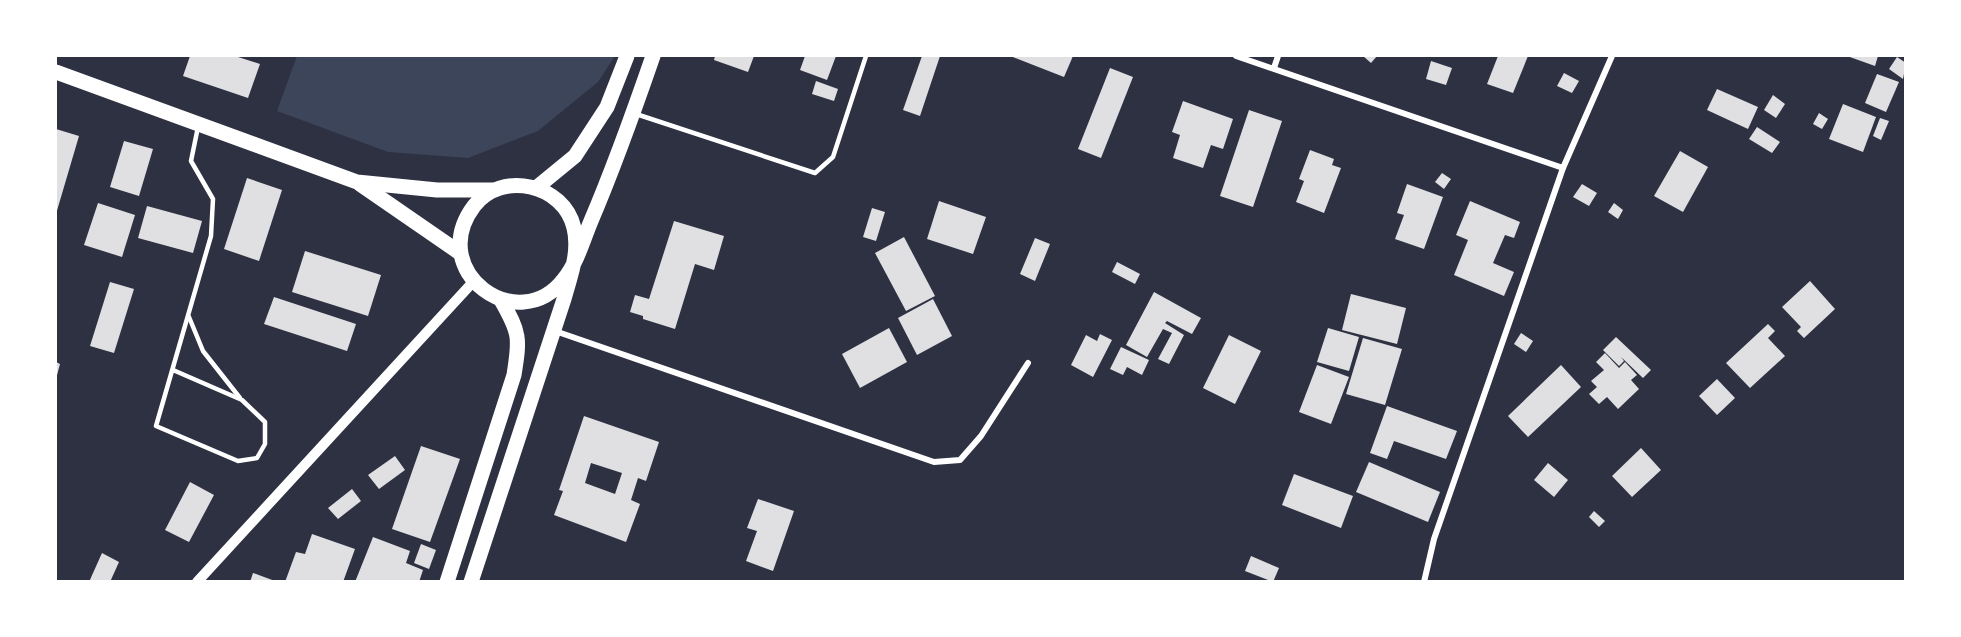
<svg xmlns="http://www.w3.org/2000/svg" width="1961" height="637" font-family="Arial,sans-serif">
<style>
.green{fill:#3c4559}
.building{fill:#e0e0e3;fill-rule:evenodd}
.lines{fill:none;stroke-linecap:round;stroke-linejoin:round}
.service{stroke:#fff;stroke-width:4.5}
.minor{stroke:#fff;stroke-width:6}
.tertiary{stroke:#fff;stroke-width:10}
.primary{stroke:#fff;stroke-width:15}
</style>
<rect width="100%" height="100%" fill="#2d3142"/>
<!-- green -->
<path class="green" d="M297 56H615L598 82 538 131 468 158 388 152 277 111Z"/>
<!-- building -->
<g class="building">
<path d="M190 56H235L260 64 248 98 183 76Z"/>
<path d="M715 56H754L748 72 714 60Z"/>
<path d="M805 56H836L827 80 800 70Z"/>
<path d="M922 56H940L920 116 903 110Z"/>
<path d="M1010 56H1073L1064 77Z"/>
<path d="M1363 56H1377L1371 63Z"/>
<path d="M1498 56H1528L1513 93 1487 84Z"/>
<path d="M1847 56H1878L1875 66Z"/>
<path d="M1897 57 1906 63 1903 79 1889 69Z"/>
<path d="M1431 61 1452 68 1446 85 1426 79Z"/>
<path d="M1110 68 1133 77 1101 158 1078 149Z"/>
<path d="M1564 73 1579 81 1572 93 1557 86Z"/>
<path d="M1877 74 1899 82 1886 112 1865 103Z"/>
<path d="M816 81 838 89 834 101 812 94Z"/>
<path d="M1717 89 1758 107 1748 129 1707 110Z"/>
<path d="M1773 95 1785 104 1776 118 1764 110Z"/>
<path d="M1183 101 1233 119 1223 149 1211 145 1203 168 1173 158 1180 135 1172 132Z"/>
<path d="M1843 104 1876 117 1863 152 1829 139Z"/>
<path d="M1249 110 1282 121 1253 207 1220 196Z"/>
<path d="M1819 113 1828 119 1822 129 1813 124Z"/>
<path d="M1880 118 1889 121 1881 140 1873 136Z"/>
<path d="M1757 127 1780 142 1772 153 1749 139Z"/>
<path d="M56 129 79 136 56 214Z"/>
<path d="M124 141 153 149 139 196 110 187Z"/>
<path d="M1310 150 1334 159 1332 165 1341 168 1324 213 1296 202 1304 181 1299 179Z"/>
<path d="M1680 151 1708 167 1683 212 1654 196Z"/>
<path d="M1442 173 1451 179 1444 189 1435 182Z"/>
<path d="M247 178 282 190 259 261 224 249Z"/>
<path d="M1407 184 1443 197 1424 249 1395 239 1404 215 1397 213Z"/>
<path d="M1582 184 1597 193 1589 206 1573 197Z"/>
<path d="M939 201 986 217 973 254 927 239Z"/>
<path d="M1470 201 1520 222 1514 238 1505 235 1493 263 1514 272 1504 296 1454 275 1468 240 1456 235Z"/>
<path d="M98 203 135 215 122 257 84 245Z"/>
<path d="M1614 203 1623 210 1618 219 1608 212Z"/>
<path d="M147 206 202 221 193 253 138 238Z"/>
<path d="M872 208 885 212 876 241 863 237Z"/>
<path d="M674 221 724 236 714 270 695 264 675 329 643 319V316L630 312 635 295 649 299Z"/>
<path d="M904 237 935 296 906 311 875 253Z"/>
<path d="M1035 238 1050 244 1035 281 1020 274Z"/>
<path d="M305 251 381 275 368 316 292 292Z"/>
<path d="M1117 262 1140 274 1135 284 1112 272Z"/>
<path d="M1810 281 1835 309 1804 338 1797 331 1801 327 1782 307Z"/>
<path d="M110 282 134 289 114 353 90 346Z"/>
<path d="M1154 292 1201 318 1192 334 1167 321 1165 323 1184 335 1169 364 1158 359 1172 333 1163 329 1147 357 1126 345Z"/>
<path d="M1351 294 1406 308 1397 344 1342 330Z"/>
<path d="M274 297 356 324 347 351 264 324Z"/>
<path d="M933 299 952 336 917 355 898 318Z"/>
<path d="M1768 324 1775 331 1768 338 1785 356 1750 388 1726 363Z"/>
<path d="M889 328 907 362 860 388 842 354Z"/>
<path d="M1328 328 1359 337 1349 371 1317 362Z"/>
<path d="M1521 333 1533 341 1526 352 1514 344Z"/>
<path d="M1100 334 1112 340 1093 377 1071 365 1086 335 1097 341Z"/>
<path d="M1229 335 1261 351 1235 404 1203 388Z"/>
<path d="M1616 337 1651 370 1643 378 1621 357 1624 361 1619 366 1603 350Z"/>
<path d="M1363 338 1402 349 1385 405 1346 394Z"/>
<path d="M1121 347 1149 360 1142 375 1127 367 1123 375 1110 369Z"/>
<path d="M1605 353 1619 368 1625 362 1637 375 1631 380 1639 389 1618 409 1607 397 1599 404 1589 394 1597 387 1591 381 1604 370 1596 362Z"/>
<path d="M56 362 60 364 56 379Z"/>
<path d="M1317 365 1349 377 1331 424 1299 412Z"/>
<path d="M1561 365 1581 387 1528 437 1508 416Z"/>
<path d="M1717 379 1735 398 1717 415 1699 396Z"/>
<path d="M1387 406 1457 431 1446 459 1394 441 1387 459 1370 453Z"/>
<path d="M584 416 659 442 646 481 638 478 631 500 640 504 626 542 554 515 563 491 559 490ZM591 463 622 473 615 494 585 483Z"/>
<path d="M421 446 460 459 430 542 392 529Z"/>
<path d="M1641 448 1661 470 1632 497 1612 476Z"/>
<path d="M395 456 405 470 379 489 368 475Z"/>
<path d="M1369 462 1440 492 1428 522 1356 492Z"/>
<path d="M1548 463 1568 480 1554 497 1534 480Z"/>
<path d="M1294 474 1353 496 1341 528 1282 505Z"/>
<path d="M190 482 214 495 189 542 165 530Z"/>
<path d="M352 489 361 501 338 519 328 508Z"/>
<path d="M758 499 794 511 773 571 746 561 757 531 747 528Z"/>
<path d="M1594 511 1605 521 1599 527 1589 517Z"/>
<path d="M312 534 355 549 343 582H285L296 552 305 554Z"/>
<path d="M373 537 410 551 406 563 423 570 419 582H355Z"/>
<path d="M421 544 436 550 429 569 414 563Z"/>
<path d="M102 553 119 562 110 582H89Z"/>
<path d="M1251 556 1279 568 1273 582 1245 571Z"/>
<path d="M253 573 275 581V582H250Z"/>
</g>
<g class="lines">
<!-- service -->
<g class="service">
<path d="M636 114 815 173 833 157 866 56"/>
<path d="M189 317 203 351 240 398"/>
<path d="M173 370 242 400 265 422V444L257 458 238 461 156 426 211 236 213 199 191 161 198 127"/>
</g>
<!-- minor -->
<g class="minor">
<path d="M1236 56 1563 168"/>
<path d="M1274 68 1278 56"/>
<path d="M555 331 934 462 960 460 981 436 1028 363"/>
<path d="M1424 582 1434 539 1563 168 1612 56"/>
</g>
<!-- tertiary -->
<path class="tertiary" d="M197 582 473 282"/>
<!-- primary -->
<g class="primary">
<path d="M56 72 357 182 437 190H493"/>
<path d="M360 184 460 253"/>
<path d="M536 188 575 156 607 107 627 56"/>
<path d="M447 582 514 375C520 338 520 333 501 300"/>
<path d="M471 582 564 299C570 277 580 252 574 228 564 184 501 170 474 206 425 271 518 339 564 279 577 263 583 240 591 221 614 167 634 111 653 56"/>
</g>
</g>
<!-- border -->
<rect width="1961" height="637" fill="none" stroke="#ffffff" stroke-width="114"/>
</svg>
